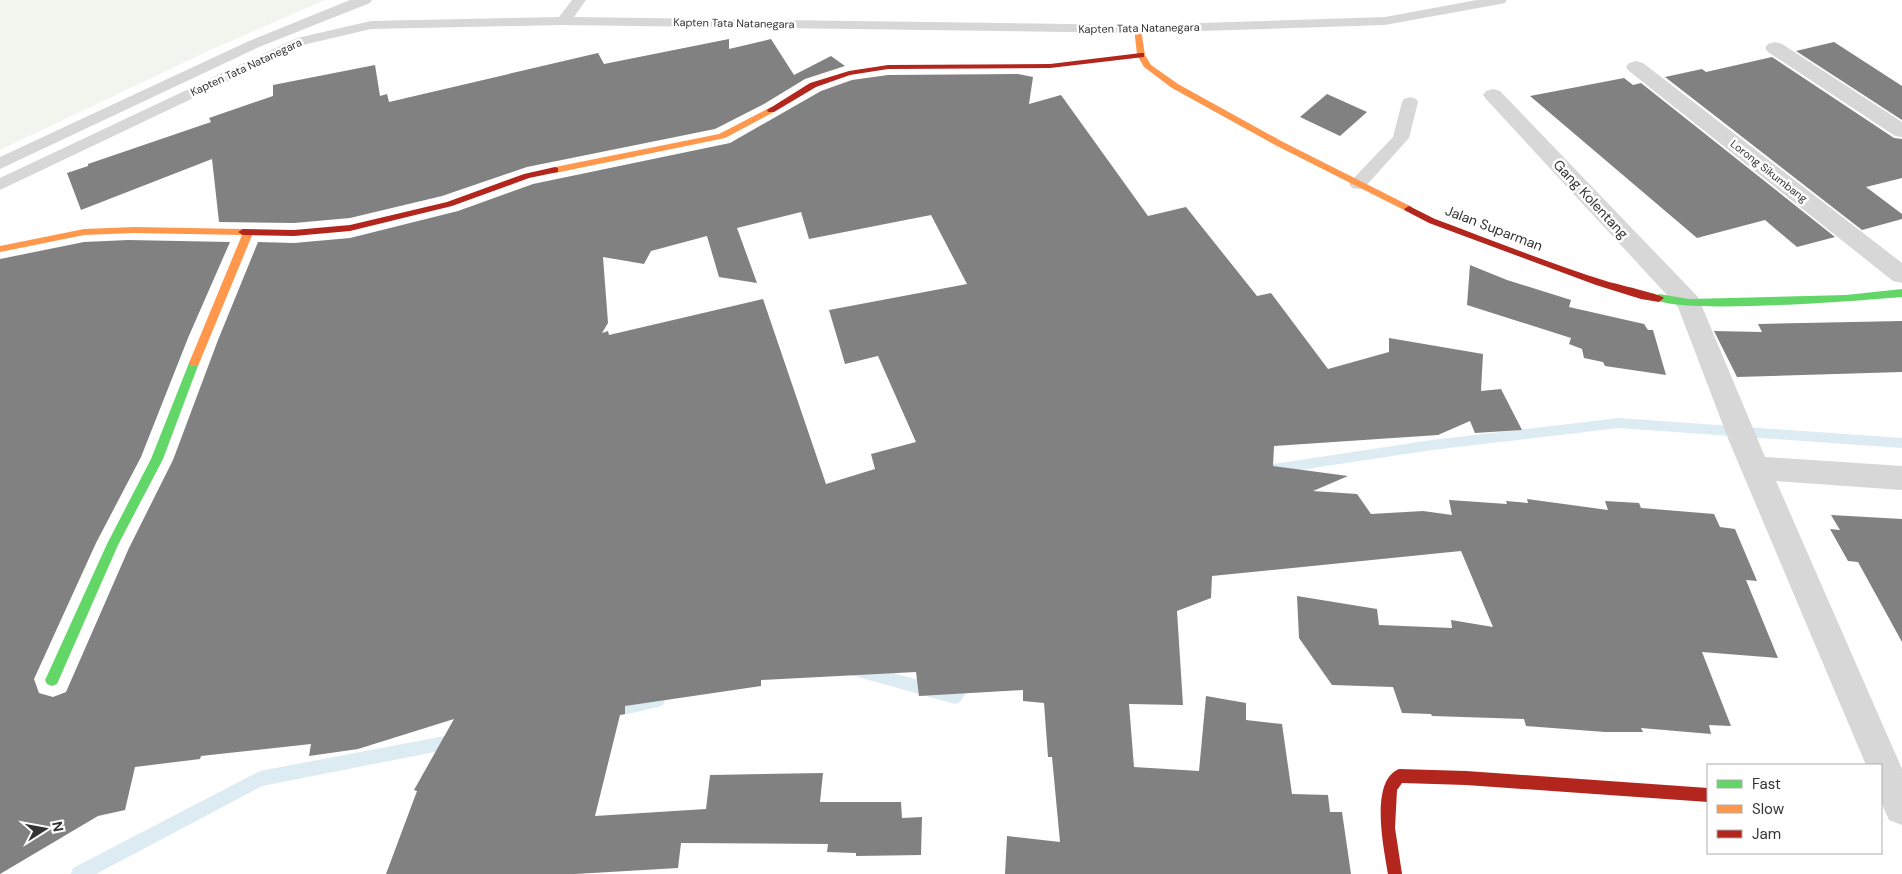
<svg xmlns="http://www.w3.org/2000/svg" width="1902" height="874" font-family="'DM Sans',sans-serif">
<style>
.green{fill:#f1f5ed}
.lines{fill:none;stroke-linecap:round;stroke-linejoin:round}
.stream{fill:#ddebf3;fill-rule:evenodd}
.building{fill:#818181;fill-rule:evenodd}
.lane{fill:#d7d7d7;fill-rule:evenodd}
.street{fill:#d7d7d7;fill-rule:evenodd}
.fast{fill:#63d668;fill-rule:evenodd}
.slow{fill:#ff974d;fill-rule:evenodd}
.jam{fill:#b3261e;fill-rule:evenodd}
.labels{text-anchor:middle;stroke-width:5;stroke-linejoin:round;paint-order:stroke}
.far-street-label{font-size:11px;fill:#333;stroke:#fff}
.street-label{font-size:14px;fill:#333;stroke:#fff}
</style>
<rect width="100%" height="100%" fill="#fff"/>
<!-- green -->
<path class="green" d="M0 0H325L206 52 0 150Z"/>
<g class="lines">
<!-- stream -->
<g class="stream">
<path d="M1619 418 1902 438V448L1619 428 1432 450 1266 475 1261 474 1260 470 1261 466 1266 465 1432 440Z"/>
<path d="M856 663 952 689 962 676 967 674 972 676 974 681 960 702 955 704 851 675 849 670 851 665Z"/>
<path d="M658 693 663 695 665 700 663 705 658 707 610 718 605 716 602 711 605 706 610 704Z"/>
<path d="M455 734 460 736 463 741 460 746 455 748 262 786 96 874H71L73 868 260 771Z"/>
</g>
</g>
<!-- building -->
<g class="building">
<path d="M729 39V49L771 39 794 75 831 56 845 66 805 79 764 104 715 129 527 167 442 196 350 218 294 223 219 222 212 159 81 210 67 173 88 166V164L211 122 209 118 273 96V85L375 65 380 96 387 94 389 102 598 53 604 64Z"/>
<path d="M1834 42 1902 86V120L1796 51Z"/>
<path d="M1772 57 1894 138 1902 139V178L1866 187 1902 214V219L1862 230 1665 77 1702 69 1706 72Z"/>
<path d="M1018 74 1033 77 1029 104 1061 95 1148 216 1186 207 1257 296 1271 293 1328 369 1389 352V338L1483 354 1481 391 1501 389 1522 430 1475 433 1470 421 1438 435 1274 446 1273 466 1348 476 1313 491 1357 494 1371 514 1423 511 1452 515 1449 500 1507 504 1506 501 1528 503 1527 499 1608 510 1605 501 1639 503 1641 508 1714 514 1720 527 1735 529 1757 581 1746 580 1778 658 1702 652 1731 726 1709 725 1711 734 1641 728 1643 732H1605L1526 726 1524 719 1432 716 1431 714 1402 713 1393 687 1332 685 1299 638 1297 596 1377 609 1379 625 1452 628 1451 620 1493 627 1461 551 1212 576 1211 598 1177 611 1183 705 1129 704 1134 767 1199 771 1206 696 1246 703V720L1282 724 1292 794 1328 795 1330 812H1342L1351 874H1005L1007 836 1060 842 1052 757H1048L1044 703 1023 701V690L919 696 916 672 761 680V686L625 706V714L620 715 595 816 706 809 710 775 823 773 820 802H901L902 818 922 817 921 855 856 856V853L827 852 828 844 681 843 678 868 575 874H386L417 791 414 790 454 719 358 749 309 756 311 744 201 756 200 759 135 767 125 810 98 816 0 874V259L84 242 128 240 230 242 188 338 141 457 96 543 34 679 39 693 53 697 66 692 129 548 173 460 218 340 258 242 294 243 350 238 458 211 533 184 730 143 821 91 852 80 888 75ZM801 212 809 239 931 215 967 284 829 310 845 364 878 356 916 442 871 454 875 469 826 484 763 299 609 335 608 331 602 333 608 323 603 257 644 264 651 251 707 236 719 277 757 283 737 228Z"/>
<path d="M1624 78 1633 85 1641 83 1835 237 1797 247 1765 220 1697 238 1530 96Z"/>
<path d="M1327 94 1367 112 1340 136 1300 117Z"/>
<path d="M1470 265 1507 280 1571 300 1569 307 1644 324 1648 330H1653L1666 375 1605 366 1603 362 1584 358 1582 349 1569 344 1571 338 1467 305Z"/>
<path d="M1902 321V372L1737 377 1714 331 1762 332 1758 324Z"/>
<path d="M1831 515 1902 519V642L1858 562 1848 561 1830 529 1840 530Z"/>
</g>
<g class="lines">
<!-- lane -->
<g class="lane">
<path d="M350 0H372L370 3 259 47 0 169V157L249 41Z"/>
<path d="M572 0H586L574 17 1137 25 1385 17 1477 0H1507L1505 3 1500 4 1385 25 1137 33 563 25 371 29 307 44 0 190V178L297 38 371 21 559 17Z"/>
<path d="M1410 97 1416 99 1418 102 1409 138 1364 188 1358 189 1352 188 1349 184 1352 180 1393 137 1402 102 1404 99Z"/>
</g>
<!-- street -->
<g class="street">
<path d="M1775 42 1782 44 1902 122V137L1895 136 1768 52 1765 48 1768 44Z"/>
<path d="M1636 61 1643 63 1902 263V283L1893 281 1629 71 1626 67 1629 63Z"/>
<path d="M1493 89 1500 91 1698 297 1765 457 1902 466V490L1776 481 1902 769V825L1889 820 1881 802V765H1866L1729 441 1678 307 1486 99 1483 95 1486 91Z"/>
</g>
<!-- fast -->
<g class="fast">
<path d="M1902 289V297C1869 300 1670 316 1654 298L1659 294 1689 299 1846 295Z"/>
<path d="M194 359 199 363 163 459 118 545 57 684 52 686 47 684 45 680 47 676 107 544 151 459 189 363Z"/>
</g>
<!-- slow -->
<g class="slow">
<path d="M1134 27 1141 29 1145 55 1151 65 1178 84 1283 142 1412 207V211H1406L1277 146 1172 88 1144 67 1137 55Z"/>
<path d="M771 107 774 108V112L725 138 555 173 551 170 555 167 719 134Z"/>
<path d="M134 227 243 229 251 231 253 233 198 366H190L189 363 242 235 134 233 84 235 0 252V246L84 229Z"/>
</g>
<!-- jam -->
<g class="jam">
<path d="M1141 53H1144V57L1050 68 888 69 850 75 816 87 774 112H768L767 110 810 83 849 71 888 65 1050 64Z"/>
<path d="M555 167 558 168V172L529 178 452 206 350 231 294 236 243 235 238 232 243 229 294 230 350 225 447 202 524 174Z"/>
<path d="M1409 206 1435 219C1492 240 1548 263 1606 281 1615 284 1661 294 1664 298L1659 302 1641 299 1596 285 1429 223 1406 211 1404 209Z"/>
<path d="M1399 769 1466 771 1708 788V802L1466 785 1402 783 1397 790 1395 828 1402 874H1388C1384 849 1369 781 1399 769Z"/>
</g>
</g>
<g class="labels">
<!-- far-street labels -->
<g class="far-street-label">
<text transform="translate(734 23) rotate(1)" y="4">Kapten Tata Natanegara</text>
<text transform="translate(1139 28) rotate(-1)" y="4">Kapten Tata Natanegara</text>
<text transform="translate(246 67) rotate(-25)" y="4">Kapten Tata Natanegara</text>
<text transform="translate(1769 171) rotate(38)" y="4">Lorong Sikumbang</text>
</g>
<!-- street labels -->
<g class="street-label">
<text transform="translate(1591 199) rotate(47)" y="5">Gang Kolentang</text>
<text transform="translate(1494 228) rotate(21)" y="5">Jalan Suparman</text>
</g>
</g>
<!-- legend -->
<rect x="1707" y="764" width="175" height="90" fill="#ffffff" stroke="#adadad"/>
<rect x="1717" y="780" width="25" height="8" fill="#63d668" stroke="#adadad"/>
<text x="1752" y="789" font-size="15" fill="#333333">Fast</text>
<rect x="1717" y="805" width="25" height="8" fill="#ff974d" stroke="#adadad"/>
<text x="1752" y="814" font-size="15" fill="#333333">Slow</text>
<rect x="1717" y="830" width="25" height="8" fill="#b3261e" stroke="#adadad"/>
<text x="1752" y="839" font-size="15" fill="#333333">Jam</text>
<!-- north arrow -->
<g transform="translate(45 829) rotate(79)" stroke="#ffffff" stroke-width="4" paint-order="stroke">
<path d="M0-4L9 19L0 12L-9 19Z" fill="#333333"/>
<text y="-8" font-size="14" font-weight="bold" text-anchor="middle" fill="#333333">N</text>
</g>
</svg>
